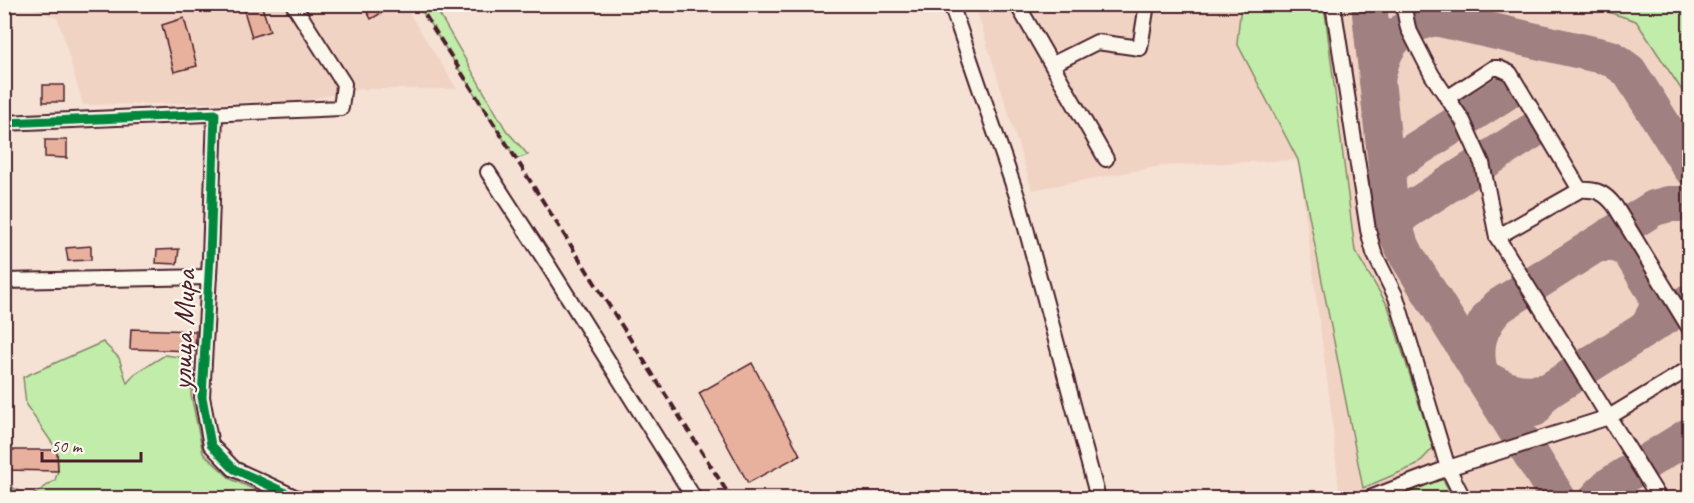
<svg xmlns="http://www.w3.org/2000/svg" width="1694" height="503" font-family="Caveat,sans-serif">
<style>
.built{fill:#f1d3c4}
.green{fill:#c1eca9;stroke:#86866a;stroke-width:1.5}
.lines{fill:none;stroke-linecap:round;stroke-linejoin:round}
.taxiway{stroke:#a08080;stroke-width:36}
.building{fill:#e8b19e;stroke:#4a1f2b;stroke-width:1.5}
.minor-casing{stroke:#4a1f2b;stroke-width:18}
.minor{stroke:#fbf7ec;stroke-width:14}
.rail{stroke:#4a1f2b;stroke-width:4;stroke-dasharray:9 4.5;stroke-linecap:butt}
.cycleway-casing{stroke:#fbf7ec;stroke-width:13}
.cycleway{stroke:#00873e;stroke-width:9}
.labels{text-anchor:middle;stroke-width:4.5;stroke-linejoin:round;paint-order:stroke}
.street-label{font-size:30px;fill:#4a1f2b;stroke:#fbf7ec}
</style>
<rect width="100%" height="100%" fill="#f5e2d5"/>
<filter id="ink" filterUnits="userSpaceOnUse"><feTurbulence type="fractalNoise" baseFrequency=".0167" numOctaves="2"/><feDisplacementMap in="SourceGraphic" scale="12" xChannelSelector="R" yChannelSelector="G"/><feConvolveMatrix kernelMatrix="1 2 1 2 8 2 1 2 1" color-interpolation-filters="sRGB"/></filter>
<g filter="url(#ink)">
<!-- built -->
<g class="built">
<path d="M26 5H404L457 89H362L301 101 83 105 58 19Z"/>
<path d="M975 5H1689V498H1321L1339 491 1330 402 1298 160 1161 166 1032 190Z"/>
</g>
<!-- green -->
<g class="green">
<path d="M418 5H434L506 130 528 155 516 159Z"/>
<path d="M1241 5H1324L1355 251 1388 306 1433 448 1417 465 1363 488 1298 160 1237 43Z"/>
<path d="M1586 5H1689V101L1636 21Z"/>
<path d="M103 342 119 358 127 383 136 373 165 355 193 359 191 395 203 453 231 479 273 498H5L4 492 8 485 30 497 55 480 58 471 57 450 26 405 23 377Z"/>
<path d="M1430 480H1443L1454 498H1401Z"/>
</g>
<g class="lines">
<!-- taxiway -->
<g class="taxiway">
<path d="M1369 4 1391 213 1396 233 1407 256 1558 498"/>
<path d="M1377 80C1384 43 1397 27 1435 18L1611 58 1629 71 1690 167"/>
<path d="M1386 178 1394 164 1404 157 1505 93"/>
<path d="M1396 233 1399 218 1404 213 1532 131"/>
<path d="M1597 244H1616L1629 250 1656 294 1657 309 1647 328"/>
<path d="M1548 391C1519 396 1506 391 1481 376 1473 348 1478 326 1499 306L1654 208 1669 204H1690"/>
<path d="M1534 409 1540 398 1548 391 1690 301"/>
<path d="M1597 498 1608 486 1690 435"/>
</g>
</g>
<!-- building -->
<g class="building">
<path d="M242 4H261L270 31 252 37Z"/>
<path d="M363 4H397L371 19Z"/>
<path d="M184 18 197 66 174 72 162 25Z"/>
<rect x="43" y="85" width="21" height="17"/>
<path d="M45 140H67V158L45 157Z"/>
<path d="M91 246V260L68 261 66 248Z"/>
<path d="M179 249 177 264 156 263 157 250Z"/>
<path d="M131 329 196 331 195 351 130 349Z"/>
<path d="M752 363 800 455 748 483 699 393Z"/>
<path d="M4 450H57L58 471 4 470Z"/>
</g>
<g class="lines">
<!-- minor casing -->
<g class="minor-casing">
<g id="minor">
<path d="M951 4 1019 202 1098 498"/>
<path d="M1017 4 1106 159"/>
<path d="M1333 4 1368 230 1374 253 1396 297 1448 468 1609 417 1690 368"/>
<path d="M1403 4 1408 28 1432 75 1463 121 1482 163 1497 237 1659 498"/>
<path d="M1053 64 1097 42 1140 48 1147 4"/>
<path d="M1447 98 1493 68H1499L1510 73 1580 190C1597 189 1605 193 1615 206L1690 329"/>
<path d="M215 114 210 257 202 397 211 445 234 469 297 498"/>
<path d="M4 123 341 108 344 84 293 4"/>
<path d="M488 172 548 265 694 498"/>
<path d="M1497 237 1580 190"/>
<path d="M4 281 209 277"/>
<path d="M1370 498 1448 468 1463 498"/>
</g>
</g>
<!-- minor -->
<use href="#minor" class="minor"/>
<!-- rail -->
<path class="rail" d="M418 4 731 498"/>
<!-- cycleway casing -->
<g class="cycleway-casing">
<path id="cycleway" d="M4 123 215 114 210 257 202 397 211 445 234 469 297 498"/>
</g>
<!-- cycleway -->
<use href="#cycleway" class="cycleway"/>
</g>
</g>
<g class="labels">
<!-- street labels -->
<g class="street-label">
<text transform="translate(183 330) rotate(-88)" y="10">улица Мира</text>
</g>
</g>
<!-- margin -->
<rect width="1694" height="503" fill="none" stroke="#fbf7ec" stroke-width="24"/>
<rect x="12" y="12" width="1670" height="479" fill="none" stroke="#4a1f2b" stroke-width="2" filter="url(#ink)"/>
<!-- scale -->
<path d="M42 452v9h99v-9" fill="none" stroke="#4a1f2b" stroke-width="3"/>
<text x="51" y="452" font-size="18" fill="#4a1f2b" stroke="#fbf7ec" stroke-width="4.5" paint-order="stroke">50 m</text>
</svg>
